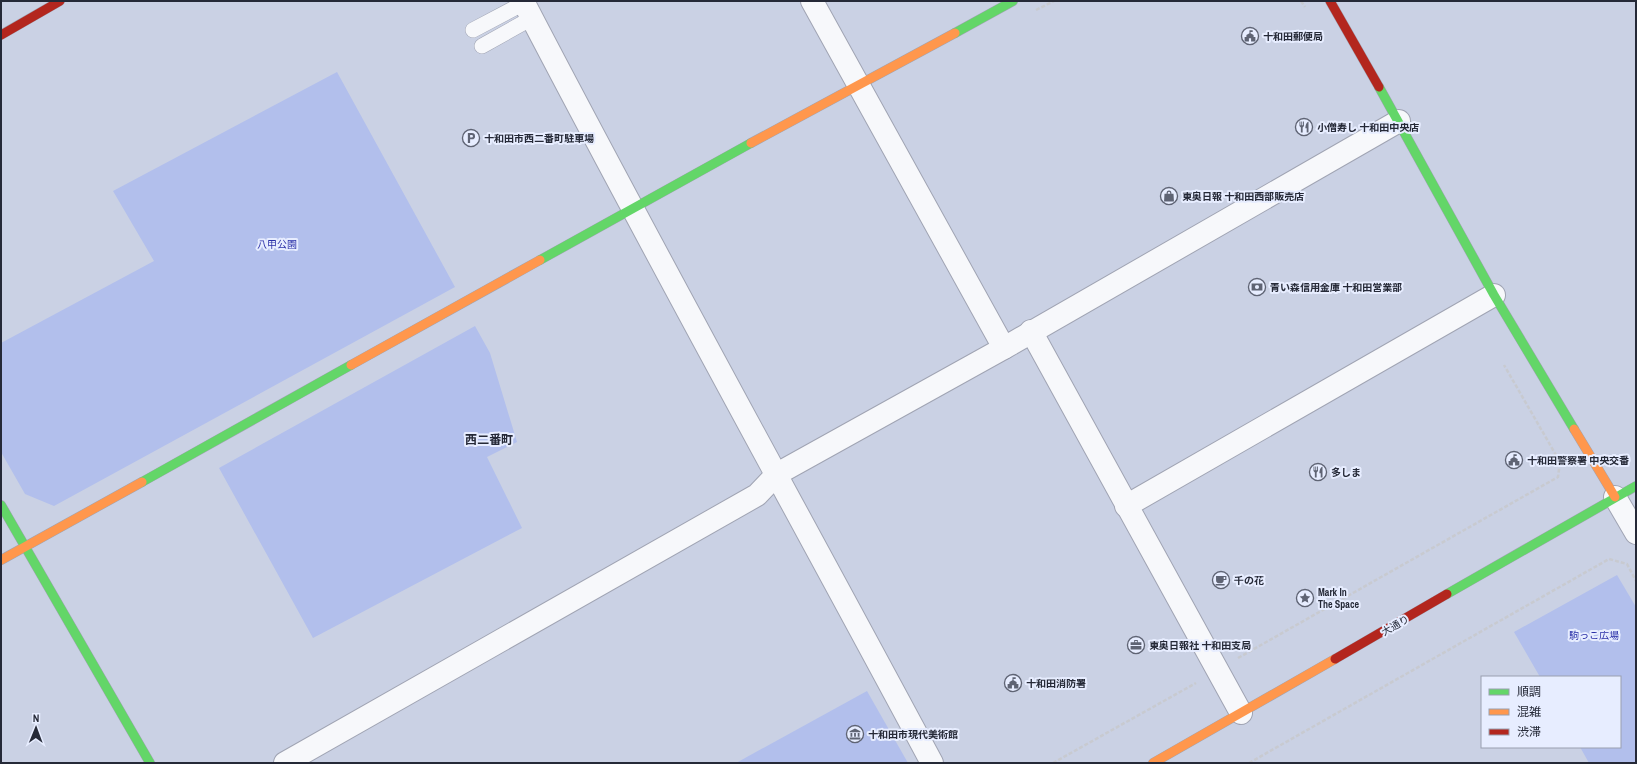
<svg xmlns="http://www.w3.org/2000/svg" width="1637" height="764" font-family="'Archivo Narrow','Noto Sans JP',sans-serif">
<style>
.green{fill:#b2bfec}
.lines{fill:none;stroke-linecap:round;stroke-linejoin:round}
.lane-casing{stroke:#a0a4b3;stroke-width:16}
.street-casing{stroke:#a0a4b3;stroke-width:24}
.fast-casing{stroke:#a0a4b3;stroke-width:10}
.slow-casing{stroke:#a0a4b3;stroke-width:10}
.jam-casing{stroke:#a0a4b3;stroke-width:10}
.path{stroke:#c8cad0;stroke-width:2.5;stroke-dasharray:4 2;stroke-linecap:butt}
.lane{stroke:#f7f8fb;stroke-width:15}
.street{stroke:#f7f8fb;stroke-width:22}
.fast{stroke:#63d668;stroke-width:9}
.slow{stroke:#ff974d;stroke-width:9}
.jam{stroke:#b3261e;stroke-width:9}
.labels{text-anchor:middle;stroke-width:4;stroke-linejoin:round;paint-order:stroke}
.poi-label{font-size:10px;font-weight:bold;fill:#252937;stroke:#e7edff;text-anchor:start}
.park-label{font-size:10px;fill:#2b30a8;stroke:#e7edff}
.street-label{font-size:10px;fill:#252937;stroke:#e7edff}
.quarter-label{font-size:12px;font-weight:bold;fill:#252937;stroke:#e7edff}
</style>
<rect width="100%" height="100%" fill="#cad1e4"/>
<!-- green -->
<g class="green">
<path d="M337 72 455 287 54 506 25 494 1 452V343L154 261 113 191Z"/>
<path d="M475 326 490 353 517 442 487 457 522 528 313 638 219 468Z"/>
<path d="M1617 575 1636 607V763H1589L1580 747H1620V677H1540L1514 632Z"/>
<path d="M867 691 908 763H736Z"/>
</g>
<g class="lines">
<!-- lane casing -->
<g class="lane-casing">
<g id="lane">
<path d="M473 30 524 3"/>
<path d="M482 46 532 18"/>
</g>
</g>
<!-- street casing -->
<g class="street-casing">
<g id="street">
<path d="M523 1C656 257 796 509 932 763"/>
<path d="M812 1 1004 348"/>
<path d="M1031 331 1241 713"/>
<path d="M1615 497 1636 533"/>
<path d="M1126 506 1494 295"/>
<path d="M285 763 757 495 777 474 1004 348 1399 121"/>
</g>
</g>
<!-- fast casing -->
<g class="fast-casing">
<g id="fast">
<path d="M955 33 1013 1"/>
<path d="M1379 87 1494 295 1574 429"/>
<path d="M540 260 751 143"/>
<path d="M142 482 351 365"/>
<path d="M1 505 150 763"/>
<path d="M1447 594 1636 486"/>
</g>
</g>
<!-- slow casing -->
<g class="slow-casing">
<g id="slow">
<path d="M751 143 955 33"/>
<path d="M351 365 540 260"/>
<path d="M1574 429 1615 497"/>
<path d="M1 560 142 482"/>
<path d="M1153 763 1335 659"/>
</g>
</g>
<!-- jam casing -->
<g class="jam-casing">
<g id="jam">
<path d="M1330 1 1379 87"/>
<path d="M1 35 60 1"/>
<path d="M1335 659 1447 594"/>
</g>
</g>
<!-- path -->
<g class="path">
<path d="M1301 1 1305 7"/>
<path d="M1036 10 1054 1"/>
<path d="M1238 658 1558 477 1560 462 1504 365"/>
<path d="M1053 763 1196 683"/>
<path d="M1249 763 1609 559 1627 564 1636 581"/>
</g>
<!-- lane -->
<use href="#lane" class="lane"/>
<!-- street -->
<use href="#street" class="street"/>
<!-- fast -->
<use href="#fast" class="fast"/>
<!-- slow -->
<use href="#slow" class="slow"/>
<!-- jam -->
<use href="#jam" class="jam"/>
</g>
<!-- icons -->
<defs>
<g id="civic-ring" transform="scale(0.9)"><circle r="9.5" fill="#e7edff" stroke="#5f6474" stroke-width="1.5"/><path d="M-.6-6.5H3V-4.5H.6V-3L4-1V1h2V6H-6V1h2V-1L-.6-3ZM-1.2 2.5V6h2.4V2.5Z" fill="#5f6474"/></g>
<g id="restaurant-ring" transform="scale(0.9)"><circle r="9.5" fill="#e7edff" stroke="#5f6474" stroke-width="1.5"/><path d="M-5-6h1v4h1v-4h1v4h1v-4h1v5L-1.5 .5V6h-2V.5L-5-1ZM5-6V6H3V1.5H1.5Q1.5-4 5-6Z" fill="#5f6474"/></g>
<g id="parking-ring" transform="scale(0.9)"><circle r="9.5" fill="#e7edff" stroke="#5f6474" stroke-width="1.5"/><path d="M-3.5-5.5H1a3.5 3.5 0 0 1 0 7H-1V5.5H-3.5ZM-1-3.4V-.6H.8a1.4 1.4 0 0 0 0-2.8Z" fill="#5f6474"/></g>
<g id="shop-ring" transform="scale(0.9)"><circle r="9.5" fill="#e7edff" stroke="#5f6474" stroke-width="1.5"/><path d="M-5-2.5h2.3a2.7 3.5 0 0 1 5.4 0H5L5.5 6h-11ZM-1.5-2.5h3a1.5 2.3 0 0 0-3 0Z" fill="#5f6474"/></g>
<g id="bank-ring" transform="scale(0.9)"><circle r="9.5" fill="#e7edff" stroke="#5f6474" stroke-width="1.5"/><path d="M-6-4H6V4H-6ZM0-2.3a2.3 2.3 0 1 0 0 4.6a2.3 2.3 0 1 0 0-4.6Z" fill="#5f6474"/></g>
<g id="cafe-ring" transform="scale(0.9)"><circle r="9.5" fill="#e7edff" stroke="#5f6474" stroke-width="1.5"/><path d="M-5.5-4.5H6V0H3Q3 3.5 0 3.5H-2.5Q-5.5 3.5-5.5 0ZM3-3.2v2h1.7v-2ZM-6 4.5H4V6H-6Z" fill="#5f6474"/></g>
<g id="sight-ring" transform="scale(0.9)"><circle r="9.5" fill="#e7edff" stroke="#5f6474" stroke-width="1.5"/><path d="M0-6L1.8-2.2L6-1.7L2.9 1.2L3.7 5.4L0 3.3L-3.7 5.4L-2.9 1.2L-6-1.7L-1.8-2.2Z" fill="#5f6474"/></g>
<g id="office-ring" transform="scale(0.9)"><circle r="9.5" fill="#e7edff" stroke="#5f6474" stroke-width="1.5"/><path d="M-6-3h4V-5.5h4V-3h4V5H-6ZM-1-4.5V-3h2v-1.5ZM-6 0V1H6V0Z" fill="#5f6474"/></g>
<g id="museum-ring" transform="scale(0.9)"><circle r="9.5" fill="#e7edff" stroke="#5f6474" stroke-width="1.5"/><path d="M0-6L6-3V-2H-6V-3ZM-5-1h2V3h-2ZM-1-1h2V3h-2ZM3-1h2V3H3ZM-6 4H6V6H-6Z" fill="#5f6474"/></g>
</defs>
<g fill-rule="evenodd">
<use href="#civic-ring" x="1250" y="36"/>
<use href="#restaurant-ring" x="1304" y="127"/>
<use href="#parking-ring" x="471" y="138"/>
<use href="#shop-ring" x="1169" y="196"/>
<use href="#bank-ring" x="1257" y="287"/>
<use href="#civic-ring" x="1514" y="460"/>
<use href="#restaurant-ring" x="1318" y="472"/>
<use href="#cafe-ring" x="1221" y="580"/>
<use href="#sight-ring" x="1305" y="598"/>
<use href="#office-ring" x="1136" y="645"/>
<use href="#civic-ring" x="1013" y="683"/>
<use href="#museum-ring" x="855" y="734"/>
</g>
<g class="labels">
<!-- poi labels -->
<g class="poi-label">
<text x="1263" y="40">十和田郵便局</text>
<text x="1317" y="131">小僧寿し 十和田中央店</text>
<text x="484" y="142">十和田市西二番町駐車場</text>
<text x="1182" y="200">東奥日報 十和田西部販売店</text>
<text x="1270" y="291">青い森信用金庫 十和田営業部</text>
<text x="1527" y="464">十和田警察署 中央交番</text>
<text x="1331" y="476">多しま</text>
<text x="1234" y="584">千の花</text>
<text x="1318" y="596">Mark In<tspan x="1318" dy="12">The Space</tspan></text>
<text x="1149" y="649">東奥日報社 十和田支局</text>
<text x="1026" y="687">十和田消防署</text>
<text x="868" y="738">十和田市現代美術館</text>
</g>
<!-- park labels -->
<g class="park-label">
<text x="277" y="248">八甲公園</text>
<text x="1594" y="639">駒っこ広場</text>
</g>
<!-- street labels -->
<g class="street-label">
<text transform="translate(1395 625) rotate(-30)" y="4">大通り</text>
</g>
<!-- quarter labels -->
<g class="quarter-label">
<text x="489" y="444">西二番町</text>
</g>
</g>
<!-- border -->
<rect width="1637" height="764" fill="none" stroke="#252937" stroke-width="4"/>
<!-- legend -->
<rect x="1481" y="676" width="140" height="72" fill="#e7edff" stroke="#999faf"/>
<rect x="1489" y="689" width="20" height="6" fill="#63d668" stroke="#999faf"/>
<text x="1517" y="696" font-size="12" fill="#252937">順調</text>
<rect x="1489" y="709" width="20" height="6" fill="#ff974d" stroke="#999faf"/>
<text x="1517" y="716" font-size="12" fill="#252937">混雑</text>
<rect x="1489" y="729" width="20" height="6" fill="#b3261e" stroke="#999faf"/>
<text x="1517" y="736" font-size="12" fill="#252937">渋滞</text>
<!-- north arrow -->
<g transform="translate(36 728) rotate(1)" stroke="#e7edff" stroke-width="3" paint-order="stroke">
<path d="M0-3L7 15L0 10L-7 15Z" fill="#252937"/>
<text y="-6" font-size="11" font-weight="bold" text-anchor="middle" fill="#252937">N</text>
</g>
</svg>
